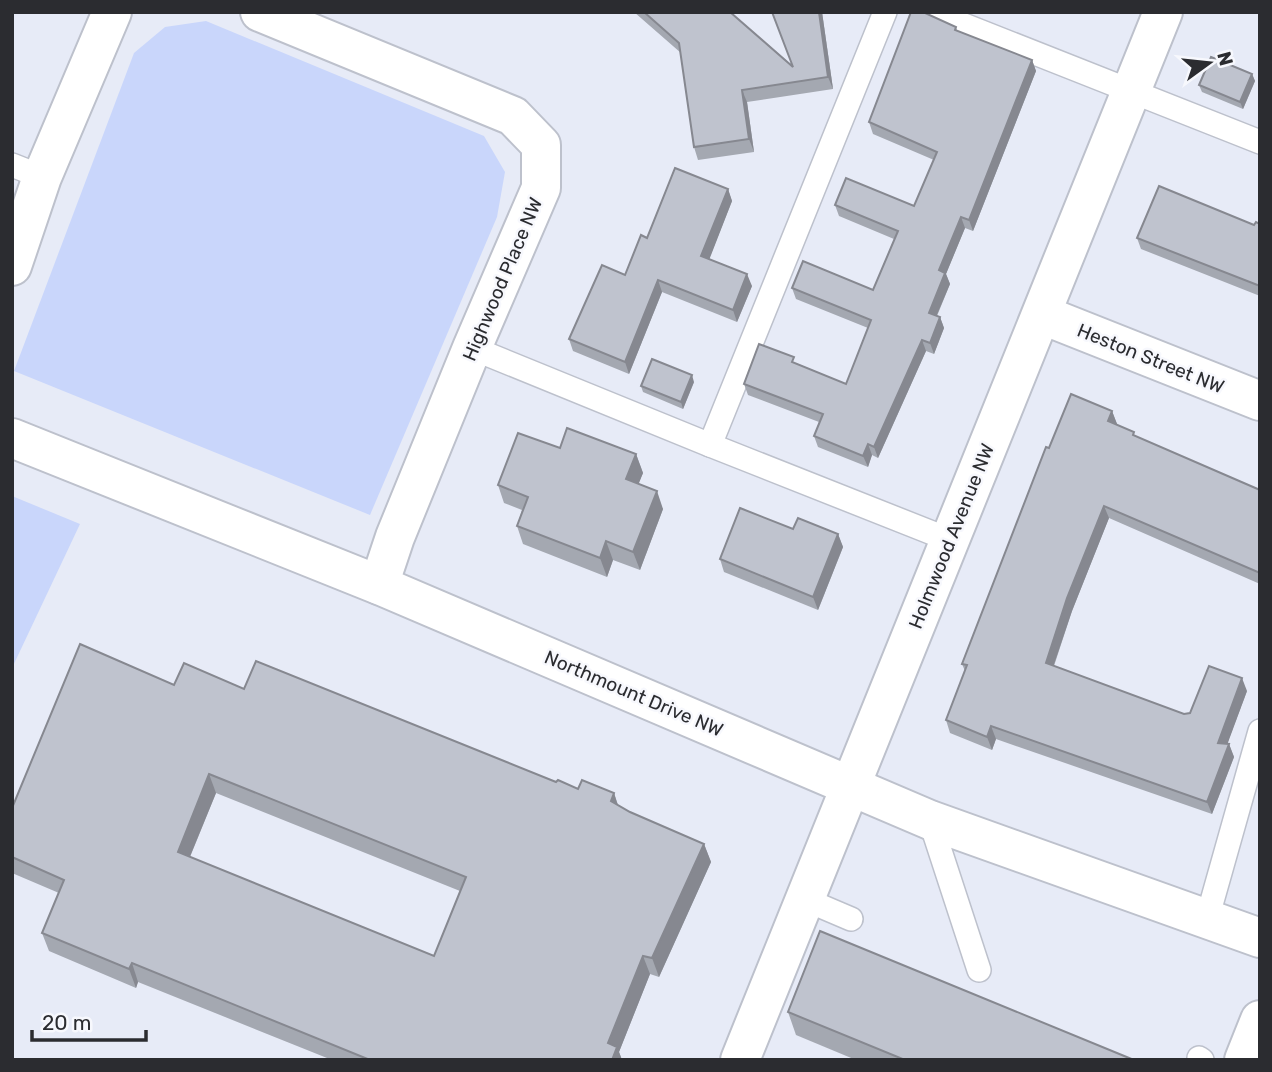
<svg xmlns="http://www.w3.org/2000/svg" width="1272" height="1072" font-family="Rubik,sans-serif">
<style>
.green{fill:#c9d6fb}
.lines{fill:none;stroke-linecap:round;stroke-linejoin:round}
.service-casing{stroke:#bdc1cc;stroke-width:26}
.minor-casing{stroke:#bdc1cc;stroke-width:42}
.tertiary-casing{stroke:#bdc1cc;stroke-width:42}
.service{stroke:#fff;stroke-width:23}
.minor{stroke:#fff;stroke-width:38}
.tertiary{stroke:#fff;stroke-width:38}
.wall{fill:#a4a8b1;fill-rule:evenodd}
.shaded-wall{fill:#868890}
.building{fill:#bfc3ce;stroke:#868890;stroke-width:2;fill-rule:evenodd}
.labels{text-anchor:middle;stroke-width:5;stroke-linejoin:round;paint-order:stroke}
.street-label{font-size:19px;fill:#2b2c30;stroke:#f7f8fd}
</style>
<rect width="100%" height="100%" fill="#e7ebf7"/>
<!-- green -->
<g class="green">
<path d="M206 21 484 136 505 172 497 217 370 515 14 371 134 53 165 27Z"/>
<path d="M12 496 80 524 12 668Z"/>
</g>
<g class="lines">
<!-- service casing -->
<g class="service-casing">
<g id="service">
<path d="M931 12 1260 142"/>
<path d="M12 165 42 177"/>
<path d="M472 348 710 445 885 12"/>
<path d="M710 445 950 540"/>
<path d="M930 820 979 970"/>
<path d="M804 899 851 919"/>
<path d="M1207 919 1260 731"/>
<path d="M1199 1058 1202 1060"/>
</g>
</g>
<!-- minor casing -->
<g class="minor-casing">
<g id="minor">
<path d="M260 12 513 116 541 145V188L472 348 395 537 379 585"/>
<path d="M12 266 42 177 112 12"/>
<path d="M1043 315 1260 401"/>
<path d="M740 1060 1163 12"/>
<path d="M1244 1060 1260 1020"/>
</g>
</g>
<!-- tertiary casing -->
<g class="tertiary-casing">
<path id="tertiary" d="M12 438 379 585 930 820 1260 938"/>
</g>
<!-- service -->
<use href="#service" class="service"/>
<!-- minor -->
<use href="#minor" class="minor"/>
<!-- tertiary -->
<use href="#tertiary" class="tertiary"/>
</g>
<!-- wall -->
<g class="wall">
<path d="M634 12H730L793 66 822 12 833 89 747 102 754 152 698 160 694 147 681 53Z"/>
<path d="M956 27 957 31 1032 60 1036 71 973 231 965 228 946 274 950 284 937 316 940 317 944 328 934 354 926 351 878 458 872 455 868 467 818 447 814 436 819 422 748 395 744 384 796 363 846 384 868 328 796 299 792 288 873 290 894 239 839 216 835 205 914 206 934 160 873 134 869 122Z"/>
<path d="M1252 74 1255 81 1243 109 1202 92 1199 85Z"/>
<path d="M728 189 732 201 709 259 752 286 737 322 662 292 629 374 573 351 569 339 625 275 647 238Z"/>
<path d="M1260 224V296L1141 249 1137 238 1254 225Z"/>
<path d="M694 382 683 409 643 392 641 386Z"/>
<path d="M1112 411 1117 424 1116 425 1136 437 1260 490V584L1109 518 1072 611 1054 666 1184 714 1190 713 1247 691 1227 744H1229L1234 757 1212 814 996 739 992 750 950 733 946 720 965 671 962 664 1049 448Z"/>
<path d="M560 448 636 454 643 473 638 484 663 509 640 570 613 560 607 577 523 544 517 526 522 510 504 503 498 485Z"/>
<path d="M793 529 838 534 843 547 818 610 724 572 720 559Z"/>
<path d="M174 685 244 689 578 789 614 793 618 805 630 812 704 844 711 862 659 977 650 974 619 1052 622 1060H332L138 982 136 988 49 951 42 933 59 893 12 873V808ZM216 793 460 891 434 956 190 857Z"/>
<path d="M788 1012 1134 1060H856L796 1035Z"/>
</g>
<!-- shaded-wall -->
<g class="shaded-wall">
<path d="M819 12H822L833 89 828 77Z"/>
<path d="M1032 60 1036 71 973 231 969 220Z"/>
<path d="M1252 74 1255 81 1243 109 1240 102Z"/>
<path d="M742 90 747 102 754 152 749 139Z"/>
<path d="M728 189 732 201 706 268 701 256Z"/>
<path d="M961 217 965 228 946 274 950 284 933 324 929 313 939 270Z"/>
<path d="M747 274 752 286 737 322 733 310Z"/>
<path d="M658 280 662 292 629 374 625 362Z"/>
<path d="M940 317 944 328 934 354 930 343Z"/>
<path d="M922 340 926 351 878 458 874 447Z"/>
<path d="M692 375 694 382 683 409 681 402Z"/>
<path d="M1112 411 1117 424 1113 434 1108 421Z"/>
<path d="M868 444 872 455 868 467 863 456Z"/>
<path d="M636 454 643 473 633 498 626 479Z"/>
<path d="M657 491 663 509 640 570 633 552Z"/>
<path d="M1104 506 1109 518 1072 611 1050 676 1046 663 1067 598Z"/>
<path d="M838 534 843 547 818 610 813 597Z"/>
<path d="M606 541 613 560 607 577 600 558Z"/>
<path d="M1242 678 1247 691 1223 756 1218 743Z"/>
<path d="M991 726 996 739 992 750 987 737Z"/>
<path d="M1229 744 1234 757 1212 814 1207 802Z"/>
<path d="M209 774 216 793 184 871 178 852Z"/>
<path d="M614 793 620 812 611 801Z"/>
<path d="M704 844 711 862 659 977 652 958Z"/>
<path d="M643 956 650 974 619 1052 622 1060H612L608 1043Z"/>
<path d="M132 963 138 982 136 988 129 969Z"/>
</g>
<!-- building -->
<g class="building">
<path d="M644 12H730L793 67 772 12H819L828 77 742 90 749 139 694 147 679 43Z"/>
<path d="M911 12H923L956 27 955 30 1032 60 969 220 961 217 939 270 945 273 929 313 940 317 930 343 922 340 874 447 868 444 863 456 814 436 823 414 744 384 759 344 794 357 792 362 846 384 871 320 792 288 803 261 873 290 898 231 835 205 846 178 914 206 937 152 869 122Z"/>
<path d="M1211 57 1252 74 1240 102 1199 85Z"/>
<path d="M675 168 728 189 701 256 747 274 733 310 658 280 625 362 569 339 602 265 625 275 641 235 647 238Z"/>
<path d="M1159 186 1254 225 1256 222 1260 224V286L1137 238Z"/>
<path d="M652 359 692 375 681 402 641 386Z"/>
<path d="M1071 394 1112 411 1108 421 1134 432 1133 435 1260 490V573L1104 506 1067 598 1046 663 1184 714 1190 713 1209 666 1242 678 1218 743 1229 744 1207 802 991 726 987 737 946 720 967 665 962 664 1046 447 1049 448Z"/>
<path d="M567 428 636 454 626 479 657 491 633 552 606 541 600 558 517 526 528 497 498 485 518 433 560 448Z"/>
<path d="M740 508 793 529 798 518 838 534 813 597 720 559Z"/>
<path d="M80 644 174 685 184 663 244 689 256 661 556 782 558 780 578 789 582 780 614 793 611 801 630 812 704 844 652 958 643 956 608 1043 617 1047 612 1060H370L132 963 129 969 42 933 64 880 12 857V808ZM209 774 466 877 434 956 178 852Z"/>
<path d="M820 931 1134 1060H905L788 1012Z"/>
</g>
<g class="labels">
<!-- street labels -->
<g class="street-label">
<text transform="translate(502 279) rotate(-67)" y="7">Highwood Place NW</text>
<text transform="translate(1151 358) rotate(22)" y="7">Heston Street NW</text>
<text transform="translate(951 536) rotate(-68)" y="7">Holmwood Avenue NW</text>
<text transform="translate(634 693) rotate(23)" y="7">Northmount Drive NW</text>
</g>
</g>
<!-- border -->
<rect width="1272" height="1072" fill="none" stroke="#2b2c30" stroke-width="28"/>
<!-- north arrow -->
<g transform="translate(1209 63) rotate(75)" stroke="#f7f8fd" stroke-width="5" paint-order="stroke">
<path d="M0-5L12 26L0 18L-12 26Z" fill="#2b2c30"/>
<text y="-10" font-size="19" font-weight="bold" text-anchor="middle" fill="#2b2c30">N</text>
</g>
<!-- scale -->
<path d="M32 1030v10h114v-10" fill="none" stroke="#2b2c30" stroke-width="3.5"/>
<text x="42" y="1030" font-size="21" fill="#2b2c30" stroke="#f7f8fd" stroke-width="5" paint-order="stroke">20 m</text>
</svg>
